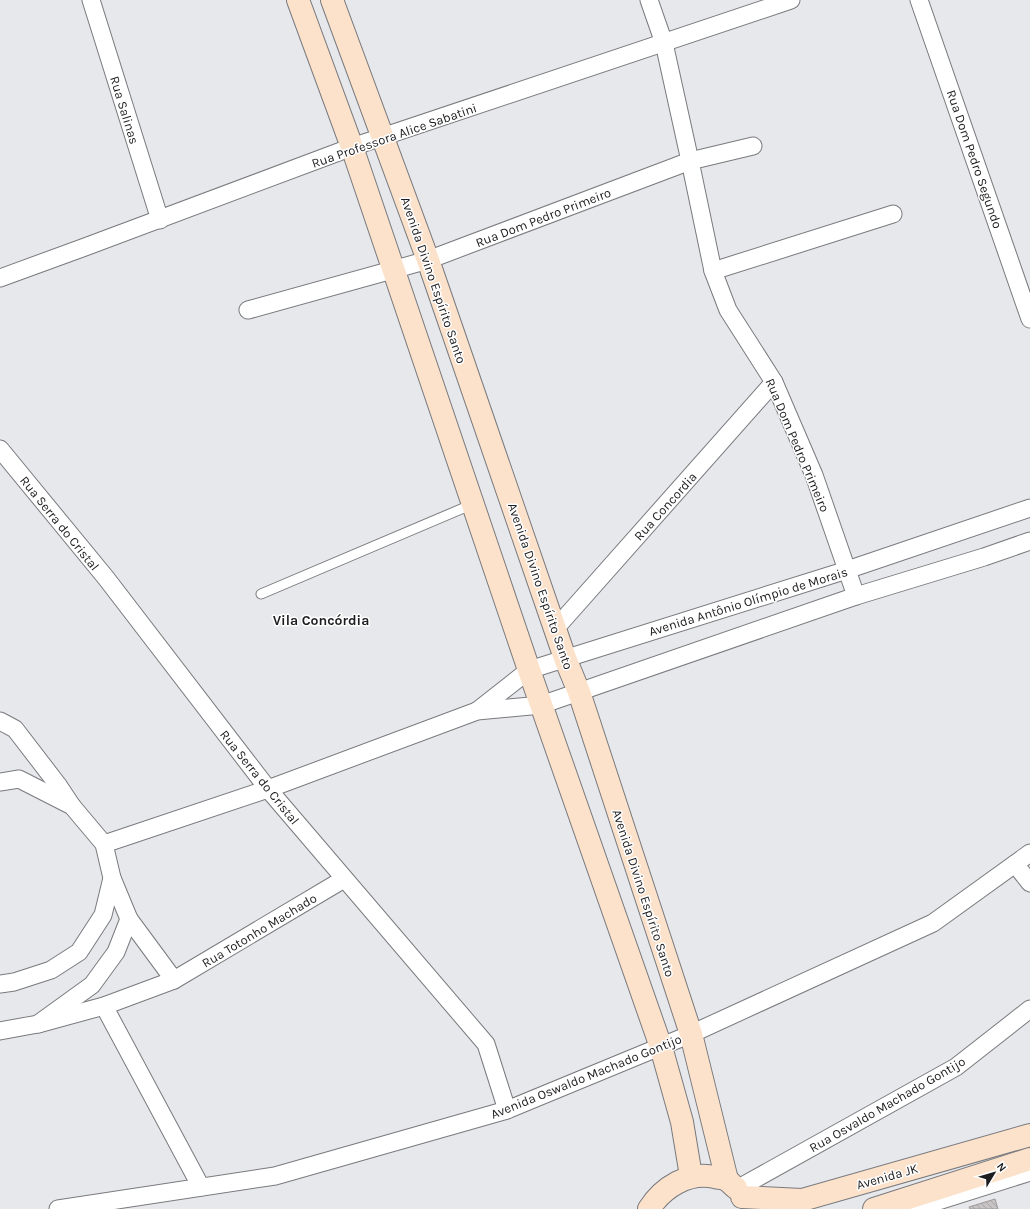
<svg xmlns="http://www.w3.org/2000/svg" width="1030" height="1209" font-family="Karla,sans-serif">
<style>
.building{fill:url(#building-back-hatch);stroke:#9d989a}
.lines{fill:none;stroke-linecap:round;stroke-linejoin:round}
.lane-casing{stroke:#797a7e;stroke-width:11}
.street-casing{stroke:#797a7e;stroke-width:19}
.secondary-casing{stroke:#797a7e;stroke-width:24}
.lane{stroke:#fff;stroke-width:9}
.street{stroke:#fff;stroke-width:17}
.secondary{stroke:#fce2ca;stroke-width:22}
.labels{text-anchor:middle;stroke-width:3;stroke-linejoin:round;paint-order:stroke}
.street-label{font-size:13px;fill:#1d1d1f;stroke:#fff}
.neighbourhood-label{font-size:14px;font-weight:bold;fill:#1d1d1f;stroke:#fff}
</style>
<defs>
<pattern id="building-back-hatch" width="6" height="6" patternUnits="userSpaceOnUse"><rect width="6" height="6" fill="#c7c2c3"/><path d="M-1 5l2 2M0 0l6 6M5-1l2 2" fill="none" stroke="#aaa6a7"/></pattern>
</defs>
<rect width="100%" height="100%" fill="#e7e8ec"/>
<!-- building -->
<path class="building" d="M995 1199 998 1209H970L969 1207Z"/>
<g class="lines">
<!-- lane casing -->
<g class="lane-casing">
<path id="lane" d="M261 594 473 504"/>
</g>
<!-- street casing -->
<g class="street-casing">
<g id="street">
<path d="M91 0 160 220"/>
<path d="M649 0 664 43 690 161 713 271 728 310 774 382 814 475 856 596"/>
<path d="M919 0 1030 319"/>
<path d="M713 271 893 214"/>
<path d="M0 278 85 247 352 147 791 0"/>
<path d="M248 310 428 260 690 161 753 146"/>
<path d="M0 449 106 578 268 789 486 1044 507 1110"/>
<path d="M555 629 774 382"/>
<path d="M477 711 529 670 847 570 1030 508"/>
<path d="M0 721 15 729 58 785 72 806"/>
<path d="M0 782 19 779 72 806 104 844 112 878 103 915 79 952 51 970 14 982 0 984"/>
<path d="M104 844 268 789 477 711 541 705 856 596 984 557 1030 541"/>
<path d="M1015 864 1030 883"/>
<path d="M129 919 174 980"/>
<path d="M104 1006 201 1187"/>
<path d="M38 1024 104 1006 174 980 344 879"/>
<path d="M0 1031 38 1024 92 985 116 952 129 919 112 878"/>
<path d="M737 1189 956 1067 1030 1009"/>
<path d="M58 1209 275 1176 507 1110 691 1034 933 923 1030 853"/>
<path d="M913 1209 1030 1172"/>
</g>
</g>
<!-- secondary casing -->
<g class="secondary-casing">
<g id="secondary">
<path d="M298 0 352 147 529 670 661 1047 682 1122 691 1176"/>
<path d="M332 0 428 260 565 658 579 692 691 1034 727 1180"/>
<path d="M742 1197 802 1200 1030 1135"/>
<path d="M649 1209C663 1187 689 1171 715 1177 718 1178 724 1178 727 1180 730 1182 733 1186 736 1188"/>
<path d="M874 1209 1030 1159"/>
</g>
</g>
<!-- lane -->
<use href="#lane" class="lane"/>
<!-- street -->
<use href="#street" class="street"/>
<!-- secondary -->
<use href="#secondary" class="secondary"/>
</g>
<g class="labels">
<!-- street labels -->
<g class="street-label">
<text transform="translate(125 110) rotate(73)" y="5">Rua Salinas</text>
<text transform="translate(394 135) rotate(-19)" y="5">Rua Professora Alice Sabatini</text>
<text transform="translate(975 159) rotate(71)" y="5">Rua Dom Pedro Segundo</text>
<text transform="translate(543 217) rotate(-21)" y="5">Rua Dom Pedro Primeiro</text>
<text transform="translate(434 280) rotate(71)" y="5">Avenida Divino Espírito Santo</text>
<text transform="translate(798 445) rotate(67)" y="5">Rua Dom Pedro Primeiro</text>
<text transform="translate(665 506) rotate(-48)" y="5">Rua Concordia</text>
<text transform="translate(60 523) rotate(51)" y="5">Rua Serra do Cristal</text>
<text transform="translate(541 586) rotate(71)" y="5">Avenida Divino Espírito Santo</text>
<text transform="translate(748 601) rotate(-17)" y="5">Avenida Antônio Olímpio de Morais</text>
<text transform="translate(260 777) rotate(51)" y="5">Rua Serra do Cristal</text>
<text transform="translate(644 893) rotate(72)" y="5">Avenida Divino Espírito Santo</text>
<text transform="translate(259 930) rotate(-31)" y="5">Rua Totonho Machado</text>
<text transform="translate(586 1076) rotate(-22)" y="5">Avenida Oswaldo Machado Gontijo</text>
<text transform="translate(887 1104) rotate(-30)" y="5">Rua Osvaldo Machado Gontijo</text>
<text transform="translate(887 1176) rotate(-16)" y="5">Avenida JK</text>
</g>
<!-- neighbourhood labels -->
<g class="neighbourhood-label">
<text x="321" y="625">Vila Concórdia</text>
</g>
</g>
<!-- north arrow -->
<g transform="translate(994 1173) rotate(52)" stroke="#ffffff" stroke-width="3" paint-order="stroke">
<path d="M0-3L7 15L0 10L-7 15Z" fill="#1d1d1f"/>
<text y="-6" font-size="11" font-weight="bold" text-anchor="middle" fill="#1d1d1f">N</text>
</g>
</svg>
